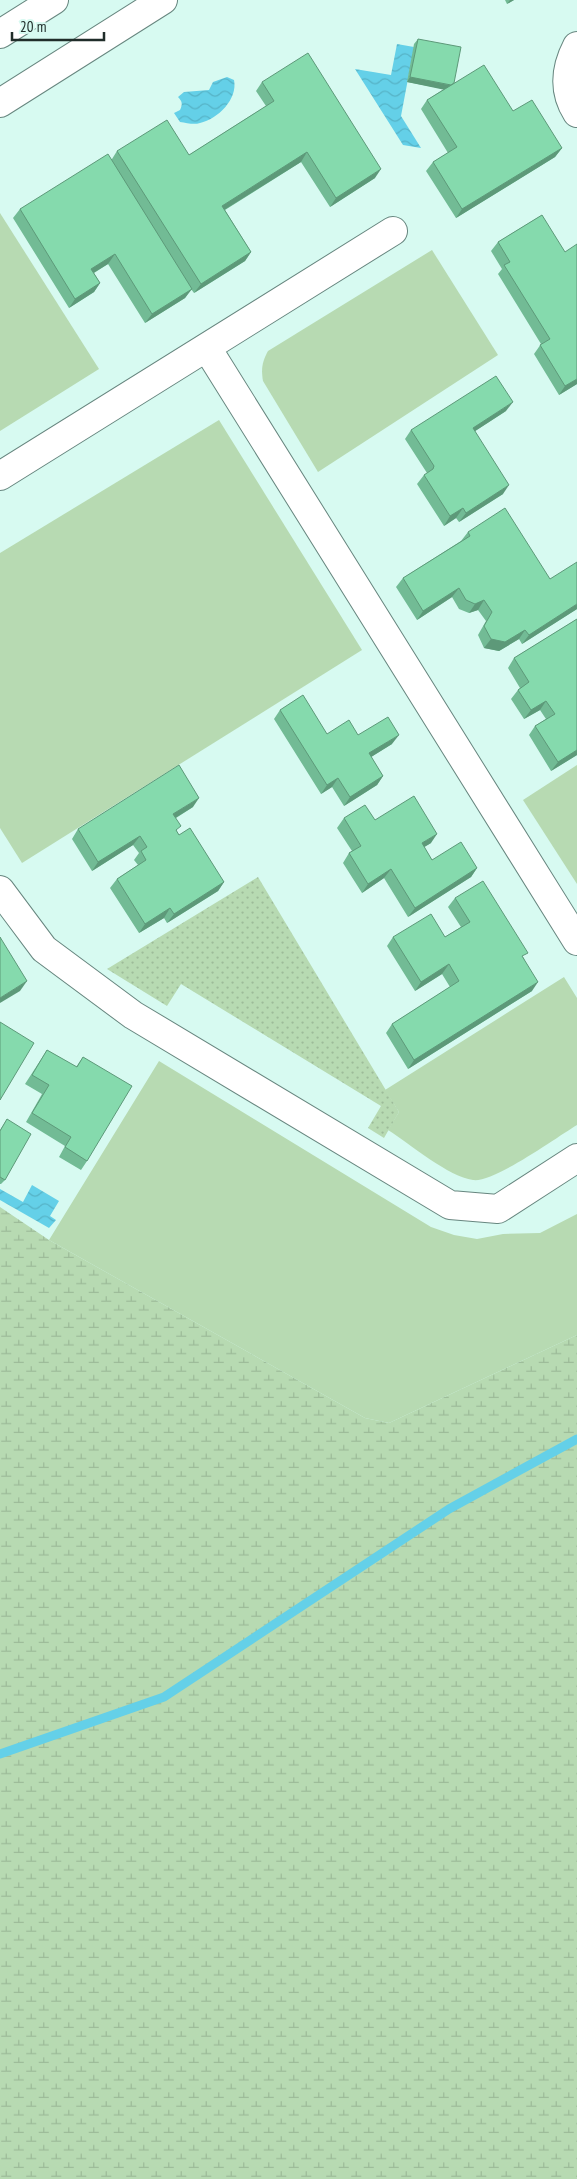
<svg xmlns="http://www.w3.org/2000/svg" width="577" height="2179" font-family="'PT Sans Narrow',sans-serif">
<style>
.grass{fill:#b7dab2}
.wetland{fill:url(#wetland-marsh)}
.park{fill:url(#park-dots)}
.water{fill:url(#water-waves)}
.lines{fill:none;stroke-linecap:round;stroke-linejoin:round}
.stream{stroke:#64d0e8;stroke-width:9}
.minor-casing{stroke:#67867f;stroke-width:30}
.minor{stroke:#fff;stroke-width:28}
.wall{fill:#72bb95}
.shaded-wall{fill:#5d9979}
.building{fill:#85daad;stroke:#5d9979}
</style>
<defs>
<pattern id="wetland-marsh" width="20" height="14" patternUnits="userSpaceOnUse" patternTransform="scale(1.25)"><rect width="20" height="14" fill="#b7dab2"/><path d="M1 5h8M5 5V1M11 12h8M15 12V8" fill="none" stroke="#9dbb99"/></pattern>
<pattern id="park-dots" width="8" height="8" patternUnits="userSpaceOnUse" patternTransform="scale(1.25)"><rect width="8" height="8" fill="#b7dab2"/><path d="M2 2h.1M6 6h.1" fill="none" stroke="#9dbb99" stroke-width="1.8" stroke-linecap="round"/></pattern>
<pattern id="water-waves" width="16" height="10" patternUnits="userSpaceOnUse" patternTransform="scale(1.25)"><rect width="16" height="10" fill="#64d0e8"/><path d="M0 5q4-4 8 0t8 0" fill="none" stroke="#56b3c7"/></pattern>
</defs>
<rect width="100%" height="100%" fill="#d7faf1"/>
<!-- grass -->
<g class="grass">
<path d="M0 213 99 369 0 431Z"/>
<path d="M432 250 498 355 318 472 263 381C261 369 262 362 268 351Z"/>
<path d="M219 420 362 650 22 863 0 828V553Z"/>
<path d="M577 765V884L523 800Z"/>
<path d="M564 977 577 998V1125C557 1137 494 1183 473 1180 449 1177 410 1144 388 1130L399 1112 385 1090Z"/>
<path d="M159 1061 431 1227 454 1235 477 1239 503 1234 540 1233 577 1214V1335L389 1423 365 1418 49 1240Z"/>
</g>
<!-- wetland -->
<path class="wetland" d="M0 1207 49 1240 365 1418 389 1423 577 1335V2179H0Z"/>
<!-- park -->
<path class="park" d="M258 877 399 1112 384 1138 368 1128 381 1106 181 984 167 1006 107 969Z"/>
<!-- water -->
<g class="water">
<path d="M397 44 414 47 401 116 421 148 403 145 355 69 391 75Z"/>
<path d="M227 77 234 80C238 99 218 119 200 123 194 125 187 123 180 122L174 113 180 110C183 104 182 101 178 97L184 92 209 90 213 82Z"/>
<path d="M32 1185 59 1201 50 1216 56 1220 49 1228 0 1200V1189L23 1202Z"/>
</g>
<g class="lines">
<!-- stream -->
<path class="stream" d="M0 1754 164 1697 449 1509 577 1439"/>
<!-- minor casing -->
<g class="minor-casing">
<g id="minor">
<path d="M0 34 54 0"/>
<path d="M577 46C565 69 563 91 577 113"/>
<path d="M0 103 163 0"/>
<path d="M207 348 577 941"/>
<path d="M0 476 393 231"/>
<path d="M0 890 44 949 133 1015 450 1205 498 1209 577 1158"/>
</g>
</g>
<!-- minor -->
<use href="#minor" class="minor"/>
</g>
<!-- wall -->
<g class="wall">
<path d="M505 0H514L507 4Z"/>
<path d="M418 39 454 83 513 111 562 148 555 157 456 218 426 171 433 162 448 153 421 109 427 100 444 89 407 82 414 44Z"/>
<path d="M262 82 375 178 330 207 301 162 225 210 251 252 245 261 194 293 191 289 185 298 145 323 108 264 94 273 100 283 94 292 69 308 13 218 20 209 112 159 117 151 189 155 266 106 256 91Z"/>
<path d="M542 215 577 384 559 395 534 354 541 344 498 274 502 269 491 251 498 242Z"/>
<path d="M506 411 475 431 503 494 459 522 456 518 444 526 417 484 424 475 427 473 405 439 411 430Z"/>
<path d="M468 532 550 579 577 609 522 644 519 639 499 651 484 648 478 635 486 621 478 610 469 613 459 609 452 597 417 620 396 587 403 578 461 541Z"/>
<path d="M577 619V755L551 771 529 735 535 726 546 719 540 710 524 719 511 699 518 690 520 688 508 668 514 658Z"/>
<path d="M280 710 327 734 358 735 392 744 371 757 383 776 377 785 344 806 332 787 321 794 274 719Z"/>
<path d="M193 807 176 818 177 832 179 835 224 882 218 891 167 923 164 918 139 933 110 888 117 879 138 865 134 860 139 853 133 845 92 871 72 839 78 829Z"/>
<path d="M344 818 375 820 431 843 424 847 432 860 477 868 471 877 408 917 384 878 362 893 343 863 349 853 352 851 337 828Z"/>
<path d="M455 898 524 958 532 991 408 1069 386 1033 392 1024 450 987 442 974 415 991 387 946 393 937H445L461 927 448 907Z"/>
<path d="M47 1050 76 1067 83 1057 87 1161 81 1170 59 1157 65 1146 26 1122 42 1094 25 1084Z"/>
<path d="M7 1119 5 1180 1 1184H0V1130Z"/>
</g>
<!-- shaded-wall -->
<g class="shaded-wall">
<path d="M510 0H514L507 4Z"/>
<path d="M410 77 453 86 450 91 407 82Z"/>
<path d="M562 148 555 157 456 218 462 209Z"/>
<path d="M307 152 301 162 216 215 222 206Z"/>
<path d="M381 169 375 178 330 207 336 198Z"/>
<path d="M251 252 245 261 194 293 201 284Z"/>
<path d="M115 254 108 264 85 278 91 269Z"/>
<path d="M100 283 94 292 69 308 75 299Z"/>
<path d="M192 289 185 298 145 323 152 314Z"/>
<path d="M577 379V384L559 395 565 386Z"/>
<path d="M513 402 506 411 466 437 473 428Z"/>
<path d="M509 485 503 494 459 522 466 513Z"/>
<path d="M463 508 456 518 444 526 450 516Z"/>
<path d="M459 588 452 597 417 620 423 611Z"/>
<path d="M484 600 478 610 469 613 475 604Z"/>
<path d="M577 604V609L522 644 529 635Z"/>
<path d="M525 630 519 639 499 651 484 648 491 639Z"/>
<path d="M546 701 540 710 524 719 531 710Z"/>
<path d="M399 735 392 744 363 762 369 753Z"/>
<path d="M577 750V755L551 771 558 762Z"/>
<path d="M383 776 377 785 344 806 350 797Z"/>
<path d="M338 778 332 787 321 794 327 785Z"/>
<path d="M199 798 193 807 167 823 173 814Z"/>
<path d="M437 834 431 843 416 852 422 843Z"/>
<path d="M140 836 133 845 92 871 98 862Z"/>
<path d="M477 868 471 877 408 917 415 908Z"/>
<path d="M391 869 384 878 362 893 368 884Z"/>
<path d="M224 882 218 891 167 923 174 914Z"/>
<path d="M170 908 164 918 139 933 145 924Z"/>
<path d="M449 964 442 974 415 991 421 982Z"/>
<path d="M27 981 20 991 0 1003V998Z"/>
<path d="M538 982 532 991 408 1069 414 1060Z"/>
</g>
<!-- building -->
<g class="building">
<path d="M418 39 461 47 454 83 451 85 410 77Z"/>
<path d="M308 53 381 169 336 198 307 152 222 206 251 252 201 284 117 151 167 120 189 155 274 101 262 82Z"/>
<path d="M484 65 513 111 532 100 562 148 462 209 433 162 457 147 427 100Z"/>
<path d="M108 154 192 289 152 314 115 254 91 269 100 283 75 299 20 209Z"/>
<path d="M542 215 565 252 577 244V379L565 386 540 345 550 339 504 265 510 262 498 242Z"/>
<path d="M496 376 513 402 473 428 509 485 466 513 463 508 450 516 424 475 433 469 434 466 411 430Z"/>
<path d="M505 508 550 579 577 562V604L529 635 525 630 505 642 491 639 484 626 492 612 484 600 475 604 466 600 459 588 423 611 403 578 470 536 468 532Z"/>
<path d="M577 619V750L558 762 535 726 555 714 546 701 531 710 518 690 529 682 514 658Z"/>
<path d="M303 695 327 734 349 720 358 735 388 717 399 735 369 753 383 776 350 797 338 778 327 785 280 710Z"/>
<path d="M179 765 199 798 173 814 181 826 176 830 179 835 190 828 224 882 174 914 170 908 145 924 117 879 146 860 141 851 147 847 140 836 98 862 78 829Z"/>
<path d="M414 796 437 834 422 843 432 860 461 842 477 868 415 908 391 869 368 884 349 853 361 846 344 818 365 805 375 820Z"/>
<path d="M483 881 528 953 522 956 538 982 414 1060 392 1024 459 981 449 964 421 982 393 937 431 914 445 937 470 922 455 898Z"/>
<path d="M0 937 27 981 0 998Z"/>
<path d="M0 1022 34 1043 0 1100Z"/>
<path d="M47 1050 77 1067 83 1057 132 1086 87 1161 65 1147 71 1137 32 1113 49 1085 32 1075Z"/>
<path d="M7 1119 31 1134 5 1180 0 1177V1131Z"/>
</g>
<!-- scale -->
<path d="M12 32v8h92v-8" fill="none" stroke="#202d2a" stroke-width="2.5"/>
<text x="20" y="32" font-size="15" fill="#202d2a" stroke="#d7faf1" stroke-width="4" paint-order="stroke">20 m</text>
</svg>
